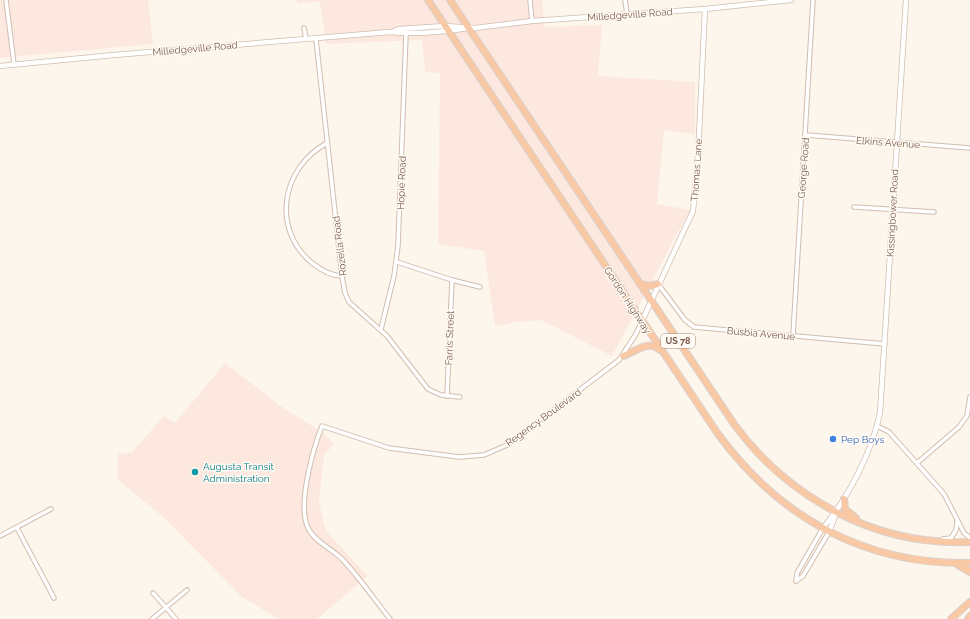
<svg xmlns="http://www.w3.org/2000/svg" width="970" height="619" font-family="Raleway,sans-serif">
<style>
.commercial{fill:#fde8e0}
.lines{fill:none;stroke-linecap:round;stroke-linejoin:round}
.minor-casing{stroke:#d1beb0;stroke-width:5.5}
.tertiary-casing{stroke:#d1beb0;stroke-width:6}
.trunk-casing{stroke:#dad1cd;stroke-width:8}
.minor{stroke:#fff;stroke-width:3.5}
.tertiary{stroke:#fff;stroke-width:4.5}
.trunk{stroke:#f9c8a4;stroke-width:6}
.shop-dot{fill:#3f7fe0;stroke:#fffaf3;stroke-width:1.5}
.culture-dot{fill:#0f9aa8;stroke:#fffaf3;stroke-width:1.5}
.labels{text-anchor:middle;stroke-width:3;stroke-linejoin:round;paint-order:stroke}
.shield{fill:#fffaf3;stroke:#a28b7f;stroke-width:1}
.shield-label{font-size:9px;font-weight:bold;fill:#7a5c4d}
.street-label{font-size:10px;fill:#7a5c4d;stroke:#fffaf3}
.shop-label{font-size:10px;fill:#366cbe;stroke:#fffaf3;text-anchor:start}
.culture-label{font-size:10px;fill:#0d838f;stroke:#fffaf3;text-anchor:start}
</style>
<rect width="100%" height="100%" fill="#fdf6ec"/>
<!-- commercial -->
<g class="commercial">
<path d="M0 0H148L153 44 0 58Z"/>
<path d="M297 0H542L545 27 602 25 598 76 695 82V134L664 130 657 204 690 210 612 356 541 320 516 322 495 326 484 251 438 244 440 73 425 72 422 40 326 44 320 2 297 3Z"/>
<path d="M225 363 279 405 325 434 334 445 324 454 319 503 326 531 368 576 317 619H279L242 597 162 516 117 479 118 454 132 452 164 416 175 423Z"/>
</g>
<g class="lines">
<!-- minor casing -->
<g class="minor-casing">
<g id="minor">
<path d="M6 0 14 64"/>
<path d="M530 0 532 21"/>
<path d="M625 0 627 14"/>
<path d="M304 28 306 39"/>
<path d="M316 39 342 276 345 293 349 302 387 336 428 389 441 395 460 397"/>
<path d="M806 135 970 148"/>
<path d="M327 143C281 168 271 229 312 263 321 270 331 276 342 276"/>
<path d="M854 207 934 212"/>
<path d="M397 262 452 280 447 396"/>
<path d="M452 280 480 287"/>
<path d="M658 284 685 320 694 327 885 344"/>
<path d="M381 329 394 276 398 246 406 34"/>
<path d="M793 335 813 0"/>
<path d="M877 426 889 432 944 494 964 533 970 538"/>
<path d="M917 463 959 427 967 416 970 397"/>
<path d="M17 528 54 598"/>
<path d="M0 536 51 509"/>
<path d="M943 539 951 538 956 530 957 522"/>
<path d="M796 581 803 576 829 532"/>
<path d="M796 581 797 573 823 528"/>
<path d="M153 593 176 619"/>
<path d="M152 619 187 590"/>
<path d="M390 619C374 599 359 577 342 559 332 549 314 541 308 528 297 505 313 449 322 426L389 448 459 457 484 455 507 445 619 360 636 334 642 321"/>
</g>
</g>
<!-- tertiary casing -->
<g class="tertiary-casing">
<g id="tertiary">
<path d="M391 32 399 29 445 26 475 28 532 21 705 9 791 0"/>
<path d="M0 66 114 55 390 32C416 35 443 32 469 28"/>
<path d="M642 321 693 211 698 156 705 9"/>
<path d="M823 528C848 498 872 452 880 413L906 0"/>
<path d="M829 532 835 516"/>
</g>
</g>
<!-- trunk casing -->
<g class="trunk-casing">
<g id="trunk">
<path d="M428 0 718 434C780 518 865 565 970 563"/>
<path d="M450 0 734 424C789 499 876 546 970 542"/>
<path d="M640 284 649 286 658 284"/>
<path d="M623 356C635 352 649 339 660 350"/>
<path d="M844 499 845 509 856 518"/>
<path d="M958 565 970 572"/>
<path d="M951 619 970 602"/>
<path d="M968 619 970 616"/>
</g>
</g>
<!-- minor -->
<use href="#minor" class="minor"/>
<!-- tertiary -->
<use href="#tertiary" class="tertiary"/>
<!-- trunk -->
<use href="#trunk" class="trunk"/>
</g>
<!-- markers -->
<circle class="shop-dot" cx="833" cy="439" r="4"/>
<circle class="culture-dot" cx="195" cy="472" r="4"/>
<g class="labels">
<!-- shield labels -->
<rect class="shield" x="661" y="334" width="34" height="14" rx="3"/>
<g class="shield-label">
<text x="678" y="344">US 78</text>
</g>
<!-- street labels -->
<g class="street-label">
<text transform="translate(630 14) rotate(-4)" y="4">Milledgeville Road</text>
<text transform="translate(195 48) rotate(-5)" y="4">Milledgeville Road</text>
<text transform="translate(888 142) rotate(4)" y="4">Elkins Avenue</text>
<text transform="translate(803 168) rotate(-86)" y="4">George Road</text>
<text transform="translate(696 170) rotate(-86)" y="4">Thomas Lane</text>
<text transform="translate(401 183) rotate(-88)" y="4">Hopie Road</text>
<text transform="translate(892 213) rotate(-87)" y="4">Kissingbower Road</text>
<text transform="translate(339 246) rotate(-97)" y="4">Rozella Road</text>
<text transform="translate(628 300) rotate(57)" y="4">Gordon Highway</text>
<text transform="translate(761 333) rotate(5)" y="4">Busbia Avenue</text>
<text transform="translate(449 338) rotate(-88)" y="4">Farris Street</text>
<text transform="translate(543 417) rotate(-36)" y="4">Regency Boulevard</text>
</g>
<!-- shop labels -->
<g class="shop-label">
<text x="841" y="443">Pep Boys</text>
</g>
<!-- culture labels -->
<g class="culture-label">
<text x="203" y="470">Augusta Transit<tspan x="203" dy="12">Administration</tspan></text>
</g>
</g>
</svg>
